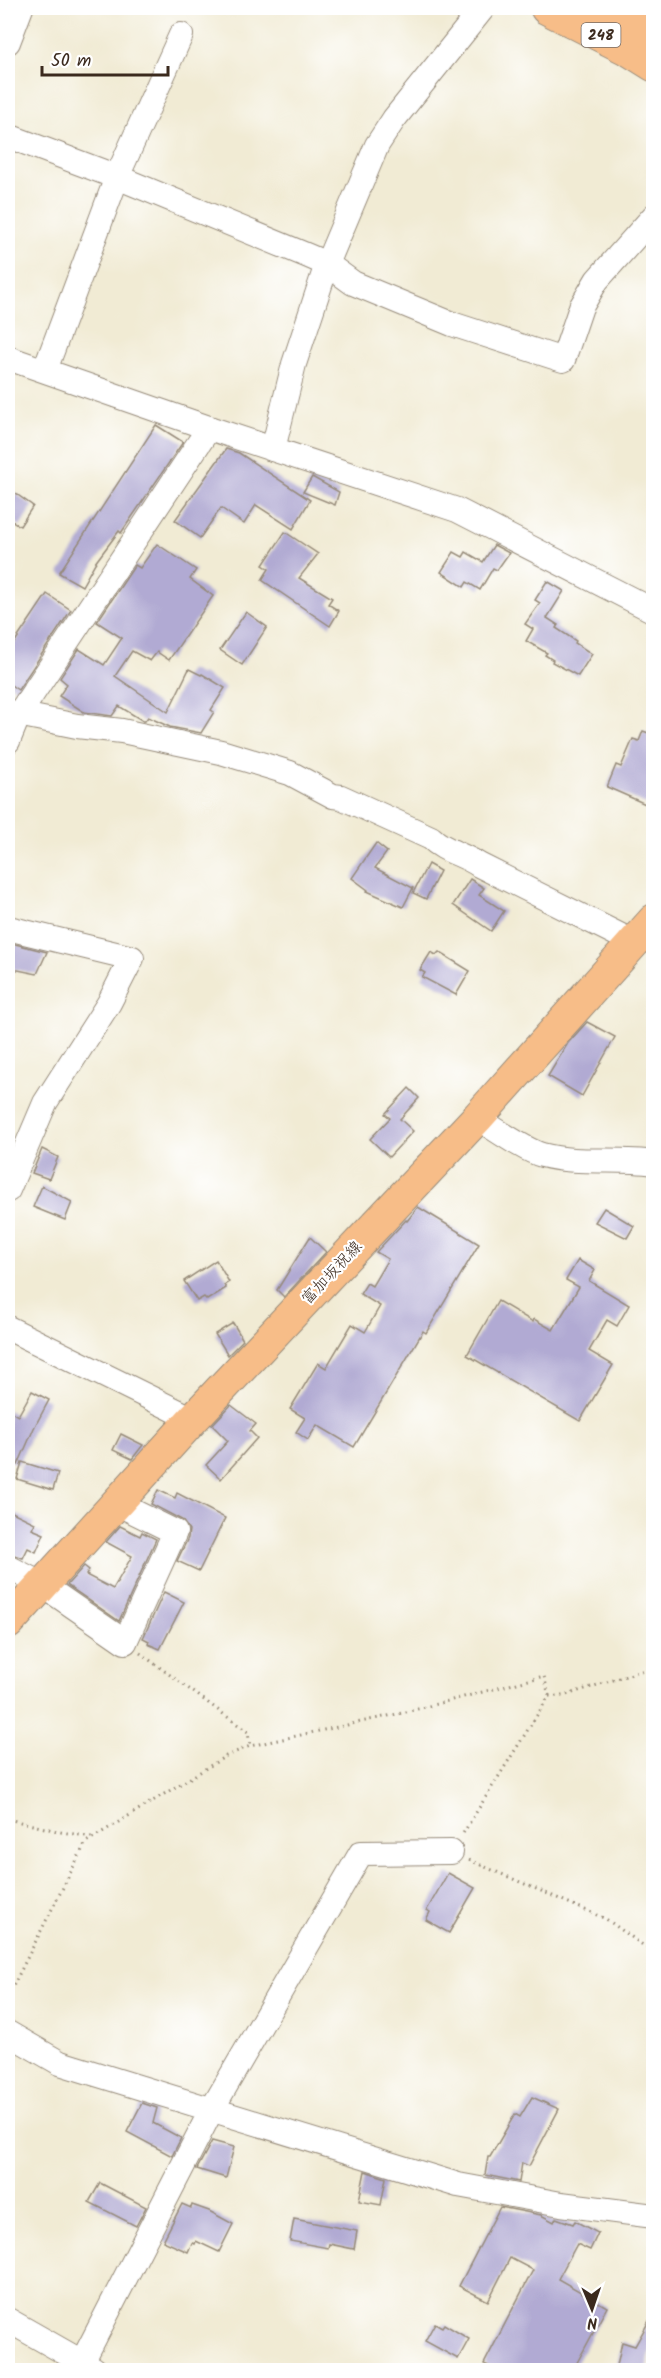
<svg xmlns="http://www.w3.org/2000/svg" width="661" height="2378" font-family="Kalam,'Klee One',sans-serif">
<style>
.building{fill:#b1aad3}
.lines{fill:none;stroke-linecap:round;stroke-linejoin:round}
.minor-casing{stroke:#968a79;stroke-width:26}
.major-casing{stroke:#968a79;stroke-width:34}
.highway-casing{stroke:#968a79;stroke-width:35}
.path{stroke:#968a79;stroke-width:3;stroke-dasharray:1.5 4.5;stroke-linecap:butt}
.minor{stroke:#fff;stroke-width:24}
.major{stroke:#f7bd88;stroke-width:32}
.highway{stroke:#f7bd88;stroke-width:33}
.labels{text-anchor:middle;stroke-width:4.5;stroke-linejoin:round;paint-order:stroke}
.shield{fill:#fff;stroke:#766a62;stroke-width:1.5}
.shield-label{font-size:15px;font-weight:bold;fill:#3b2a1e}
.street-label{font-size:16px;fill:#3b2a1e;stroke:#fff}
</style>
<rect width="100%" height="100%" fill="#fff"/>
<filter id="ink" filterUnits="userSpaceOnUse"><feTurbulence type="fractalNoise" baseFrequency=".0167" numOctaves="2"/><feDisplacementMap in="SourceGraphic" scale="12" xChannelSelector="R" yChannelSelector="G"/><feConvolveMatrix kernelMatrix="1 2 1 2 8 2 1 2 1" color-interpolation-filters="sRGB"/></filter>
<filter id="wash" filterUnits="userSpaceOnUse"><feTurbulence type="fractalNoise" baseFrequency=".008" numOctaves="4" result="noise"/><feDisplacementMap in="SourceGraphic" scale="24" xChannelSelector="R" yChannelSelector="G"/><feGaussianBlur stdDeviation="1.35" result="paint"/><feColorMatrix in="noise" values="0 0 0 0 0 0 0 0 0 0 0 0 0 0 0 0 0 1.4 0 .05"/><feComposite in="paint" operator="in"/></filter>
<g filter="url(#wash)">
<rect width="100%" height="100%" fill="#f1ebd4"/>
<g id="blocks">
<!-- building -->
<g class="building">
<path d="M156 425 183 442 121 533 119 531 95 563 82 586 59 573Z"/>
<path d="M226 449 239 453 310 500 293 529 256 505 244 524 221 508 200 538 175 520Z"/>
<path d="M312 477 339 492 335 505 303 492Z"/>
<path d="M8 488 33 506 20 526 8 518Z"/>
<path d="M285 532 318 554 299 578 332 598 328 604 339 611 330 626 262 580 269 569 263 565Z"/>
<path d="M157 544 196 570 190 579 213 596 169 660 157 652 150 661 132 651 115 676 168 712 189 669 201 675 202 674 225 688 211 710 214 712 201 733 170 727 148 717 145 721H143L119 706 112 716 84 712 59 696 67 684 60 678 79 649 104 665 122 638 97 622 135 565 140 568Z"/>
<path d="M494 545 509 553 497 570 493 568 480 590 467 582 464 587 441 572 454 552 463 557 466 552 483 562Z"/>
<path d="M547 581 564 591 547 618 558 625 556 628 576 641 575 643 592 654 578 676 552 662 553 660 545 655 547 653 526 641 533 629 525 624 540 603 535 600Z"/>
<path d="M47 594 71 610 18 690 8 683V652Z"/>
<path d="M246 612 267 627 242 665 220 650Z"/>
<path d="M643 731 654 735V797L650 806 607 787 616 765 621 767 633 739 639 741Z"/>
<path d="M376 843 387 852 375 868 413 888 403 907 367 891 368 890 352 878Z"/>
<path d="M428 864 440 871 426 899 413 893Z"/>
<path d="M470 879 484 888 479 895 504 911 491 931 453 905Z"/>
<path d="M11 943 47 952 37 974 8 968Z"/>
<path d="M431 952 436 955 439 952 470 971 456 995 422 977 425 973 420 970Z"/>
<path d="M587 1022 615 1037 582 1096 548 1076 568 1043Z"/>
<path d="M409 1088 419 1098 400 1119 413 1131 389 1157 370 1139 390 1118 385 1114Z"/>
<path d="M42 1149 58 1157 49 1179 32 1173Z"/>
<path d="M42 1186 72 1202 65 1220 33 1207Z"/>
<path d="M418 1207 479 1244 426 1333 423 1331 354 1447 317 1425 308 1440 296 1432 305 1418 290 1409 318 1363 326 1368 352 1324 365 1332 380 1306 360 1294 367 1283 372 1286 388 1259 376 1252 406 1220 407 1221Z"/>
<path d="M604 1208 634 1226 627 1238 595 1222Z"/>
<path d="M310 1237 326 1252 284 1297 277 1290Z"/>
<path d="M216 1260 229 1282 224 1285 226 1288 207 1300 204 1297 197 1301 184 1281Z"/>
<path d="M578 1260 595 1270 589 1281 629 1305 617 1326 607 1320 589 1351 613 1365 580 1421 467 1355 498 1301 533 1322 534 1319 553 1330 579 1287 566 1280Z"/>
<path d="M233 1323 243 1340 228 1355 215 1334Z"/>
<path d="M32 1391 49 1400 34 1428 18 1465 8 1460V1410L18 1416Z"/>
<path d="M231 1405 256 1424 250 1431 257 1438 221 1479 206 1465 228 1441 212 1425Z"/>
<path d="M121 1434 143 1445 132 1459 113 1450Z"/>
<path d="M22 1462 58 1473 53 1490 17 1479Z"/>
<path d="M158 1490 175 1498 177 1493 225 1518 199 1571 177 1561 188 1538 189 1530 182 1520 151 1504Z"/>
<path d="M8 1510 35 1523 32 1529 44 1534 36 1552 28 1548 23 1558 8 1553Z"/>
<path d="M120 1526 140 1536 142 1532 156 1539 119 1621 67 1585 84 1566 89 1570 86 1575 113 1589 132 1556 106 1542Z"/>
<path d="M164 1592 184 1602 160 1649 148 1644 149 1641 143 1638 144 1636Z"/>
<path d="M448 1873 475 1888 449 1933 426 1920 430 1912 427 1910Z"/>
<path d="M532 2097 559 2109 529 2166 522 2163 519 2182 485 2175 488 2157H490L515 2114 520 2117Z"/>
<path d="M142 2103 157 2108 153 2123 181 2138 172 2156 127 2132Z"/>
<path d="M212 2141 234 2147 226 2178 197 2169Z"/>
<path d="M365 2171 386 2178 381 2205 359 2201Z"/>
<path d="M100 2183 146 2207 136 2226 89 2202Z"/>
<path d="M182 2204 191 2208 192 2205 209 2211 233 2224 219 2252 196 2241 195 2244 192 2243 188 2252 163 2241Z"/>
<path d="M500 2207 541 2215 554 2222 556 2218 573 2224 575 2221 598 2233 590 2250 577 2244 558 2279 607 2307 573 2370H497L484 2364 533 2270 510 2258 488 2301 459 2286Z"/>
<path d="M294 2219 357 2231 354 2249 329 2244 328 2248 290 2241Z"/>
<path d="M654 2312V2335L646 2370H616L622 2342 635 2346Z"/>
<path d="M435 2323 442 2327 444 2324 469 2339 458 2359 425 2341Z"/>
</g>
</g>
</g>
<g filter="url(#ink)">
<use href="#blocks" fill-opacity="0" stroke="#968a79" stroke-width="1.5"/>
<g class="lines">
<!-- minor casing -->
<g class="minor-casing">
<g id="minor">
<path d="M8 42 21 8"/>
<path d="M8 136 117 177 306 255 327 264 353 283 452 324 563 360 581 307 597 280 654 216"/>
<path d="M8 358 209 428 457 510 654 611"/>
<path d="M45 370 117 177 181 35"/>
<path d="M273 449 294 364 327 264 377 145 394 119 483 8"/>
<path d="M8 712 77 726 122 731 221 752 290 773 333 796 341 797 431 838C444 851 463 854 479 865L633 942"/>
<path d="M8 741 19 714 209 428"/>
<path d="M8 928 132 958 109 1003 45 1103 8 1190"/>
<path d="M477 1118C494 1128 524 1150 542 1155 579 1165 616 1157 654 1163"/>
<path d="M8 1328 193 1419"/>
<path d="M8 1567 41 1584 125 1642 175 1532 116 1503"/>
<path d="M8 2033 60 2063 458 2185 561 2204 654 2216"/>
<path d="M8 2320 94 2369"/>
<path d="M78 2370 212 2109 361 1853 451 1852"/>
</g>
</g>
<!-- major casing -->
<g class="major-casing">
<path id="major" d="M8 1623 193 1419 477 1118 654 920"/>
</g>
<!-- highway casing -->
<g class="highway-casing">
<g id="highway">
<path d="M547 8 630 50 654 65"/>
<path d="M607 8 654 34"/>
</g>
</g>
<!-- path -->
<g class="path">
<path d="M140 1653 248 1732 250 1746"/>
<path d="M549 1696H563L654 1667"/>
<path d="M8 1819 61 1832 92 1837"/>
<path d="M469 1860 606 1919 654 1953"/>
<path d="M8 1996 86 1842 226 1756 250 1746 402 1713 544 1676 549 1696 462 1835"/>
</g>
<!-- minor -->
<use href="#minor" class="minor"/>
<!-- major -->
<use href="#major" class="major"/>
<!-- highway -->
<use href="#highway" class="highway"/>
</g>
</g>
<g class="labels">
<!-- shield labels -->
<rect class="shield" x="581.5" y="23" width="39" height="24" rx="4.5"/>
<g class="shield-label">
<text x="601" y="40">248</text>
</g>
<!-- street labels -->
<g class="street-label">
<text transform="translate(331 1272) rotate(-47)" y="6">富加坂祝線</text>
</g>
</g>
<!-- margin -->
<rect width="661" height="2378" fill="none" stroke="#fff" stroke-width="30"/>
<!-- north arrow -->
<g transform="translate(592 2309) rotate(178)" stroke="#ffffff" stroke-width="4.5" paint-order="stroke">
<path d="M0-4.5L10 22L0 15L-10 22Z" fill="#3b2a1e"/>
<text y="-9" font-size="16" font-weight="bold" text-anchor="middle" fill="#3b2a1e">N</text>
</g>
<!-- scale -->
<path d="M42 66v9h126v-9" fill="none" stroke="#3b2a1e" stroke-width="3"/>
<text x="51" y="66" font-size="18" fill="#3b2a1e" stroke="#ffffff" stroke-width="4.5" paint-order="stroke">50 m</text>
</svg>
